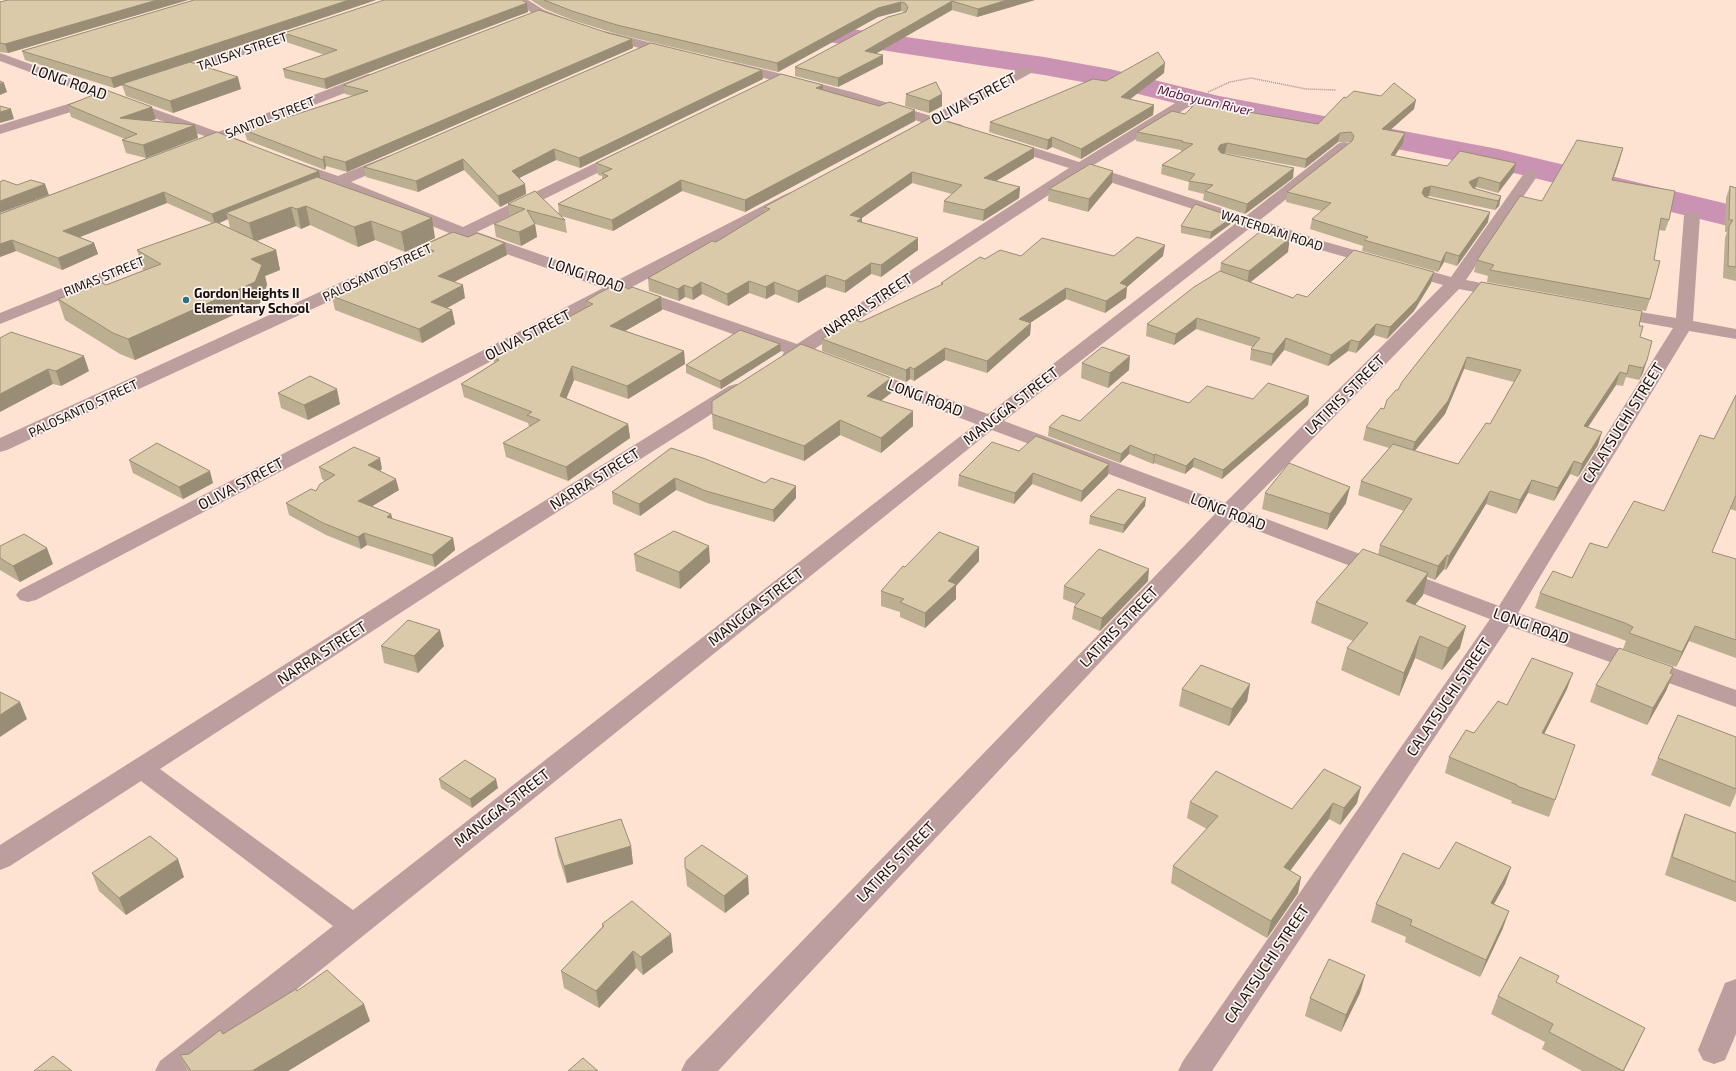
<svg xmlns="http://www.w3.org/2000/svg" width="1736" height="1071" font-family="'Exo 2',sans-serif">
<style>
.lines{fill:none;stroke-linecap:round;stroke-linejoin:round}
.river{fill:#cb93b3;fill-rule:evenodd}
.path{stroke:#a99387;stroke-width:1.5;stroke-dasharray:1 1;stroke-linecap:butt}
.minor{fill:#bc9e9e;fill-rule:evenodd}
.wall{fill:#bbae91;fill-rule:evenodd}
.shaded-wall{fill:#998d76}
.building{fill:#dacaa9;stroke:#998d76}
.poi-dot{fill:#2f7183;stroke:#fbf4f0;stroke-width:1.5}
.labels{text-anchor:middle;stroke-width:3.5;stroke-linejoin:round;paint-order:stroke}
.far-street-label{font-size:13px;fill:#1b1009;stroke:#fbf4f0}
.far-water-label{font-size:13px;font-style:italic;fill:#520f3c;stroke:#fbf4f0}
.far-poi-label{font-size:13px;font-weight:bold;fill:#1b1009;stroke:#fbf4f0;text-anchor:start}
.street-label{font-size:15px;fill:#1b1009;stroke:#fbf4f0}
</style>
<rect width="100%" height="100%" fill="#fee2d2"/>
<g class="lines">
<!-- river -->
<path class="river" d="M658 0H705L796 21 1044 57 1110 69 1219 96 1498 149 1736 206V228L1498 169 1219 114 1110 87 1044 75 796 37 662 6Z"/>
<!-- path -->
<path class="path" d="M1208 92 1230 82 1251 78 1306 89 1336 90"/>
<!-- minor -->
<g class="minor">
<path d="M514 0H528L544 10 567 19 569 22 567 25 563 26 536 16Z"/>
<path d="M314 23 318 24 320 27 318 30 177 77H167L165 74 167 71Z"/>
<path d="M604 31 680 50 681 53 680 56 675 57 600 38 598 35 600 32Z"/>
<path d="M0 53 218 132 368 74H378L380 77 378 80 232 137 246 142 248 145 246 148C237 150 230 145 221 143 217 142 213 143 208 142L206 139 207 137 104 100 103 102 0 134V125L94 96 0 61Z"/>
<path d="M734 62 852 92 931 116 1021 67H1031L1033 70 1031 73 945 120 962 125 964 128 962 131C952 133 945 127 936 126 931 126 926 130 920 128L918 125 921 122 842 98 729 69 727 66 729 63Z"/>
<path d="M1190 96 1195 97 1197 100 1195 103 1092 166 1246 216 1339 143 1344 142 1349 143 1351 146 1349 149 1260 220 1326 242 1451 277 1525 172 1530 170 1535 172 1538 175 1466 280 1513 289 1516 293 1513 297 1507 298 1459 289 1243 510 1499 606 1673 328 1611 317 1605 316 1602 312 1605 308 1611 307 1676 318 1684 216 1686 213 1692 211 1698 213 1700 216 1693 321 1736 329V339L1689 331 1518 613 1736 690V707L1509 626 1212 1071H1178L1183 1061 1490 619 1232 521 718 1071H681L686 1061 1215 514 992 430 195 1071H155L160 1061 333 926 141 781 10 866 0 870V845L472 546 729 386 736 384 743 386 746 390 743 394 488 556 160 769 353 910 976 424 855 378 853 374 855 370 862 368 869 370 988 414 1236 223 1082 173 813 350 828 355 830 359 828 363C816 366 807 357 800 358 793 360 791 362 784 360L782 356 784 352 619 294 36 600 28 602 20 600 16 595 20 590 603 288 464 239 7 450 0 452V438L449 233 338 187 332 189 327 187 324 184 326 182 287 168 285 165 287 162 292 161 297 162 338 176 388 156 393 155 398 156 400 159 398 162 351 182 463 227 618 152 623 151 628 152 630 155 628 158 477 232 616 281 786 194 791 192 796 194 799 197 796 200 632 287 797 344 1069 168 1000 146 998 143 1000 140 1005 139 1010 140 1079 162 1185 97ZM1250 228 1314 248 1443 285 1225 503 1004 421Z"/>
<path d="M169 245 175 246 177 250 175 254 0 324V313Z"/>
<path d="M1736 979V1034L1725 1060 1714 1064 1703 1060 1698 1050 1725 983Z"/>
</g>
</g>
<!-- wall -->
<g class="wall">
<path d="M8 0H188L8 53 0 52V2Z"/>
<path d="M194 0H376L190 62 241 89 173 113 126 96 122 85 114 88 25 60 22 51Z"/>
<path d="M531 0H1035L977 17 952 10 876 53 883 64 838 87 795 76V67L905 12 901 11 878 17 778 72 617 34 572 20 545 9Z"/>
<path d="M527 3 528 12 326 89 285 78 283 69 325 55 286 42 284 33Z"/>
<path d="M608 33 632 39 633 48 347 172 326 166 325 170 247 140 244 130 353 96 345 94 343 85Z"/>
<path d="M1164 73 1130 99 1154 105 1153 115 1081 159 1052 147 1047 150 989 132 990 122 1106 81Z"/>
<path d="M763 79 580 168 556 160 519 178 525 184 526 194 500 207 464 170 418 192 366 177 364 167Z"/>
<path d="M936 82 942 106 929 113 905 106 906 94Z"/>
<path d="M823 85V90L915 121 745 212 682 191 613 231 561 216 565 220 567 233 535 224 537 237 521 246 496 237 494 224 510 216 508 204 559 214 558 204 602 179V176L598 175 596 163Z"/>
<path d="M68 105 152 107 156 119 150 121 195 125 198 138 146 158 126 153 122 140 125 139 71 117Z"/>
<path d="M1414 109 1389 131 1403 143 1394 156 1447 166 1514 172 1498 193 1476 187 1474 188 1501 196 1499 206 1495 210 1429 196 1426 197 1488 222 1457 266 1444 262 1438 272 1362 251 1363 246 1310 229 1312 219 1322 211 1286 202 1287 192 1350 142H1338L1305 168 1225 153H1222L1293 178 1245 214 1203 200 1204 194 1188 190 1189 182 1161 174 1162 165 1182 152 1181 151V150L1136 141 1137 132 1185 114 1318 124Z"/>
<path d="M932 117 1034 148V158L996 181 1020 187 1019 198 983 221 943 212 944 201 952 194 912 183 862 218V222L918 250 881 277 871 274 845 293 826 287 798 303 775 294 766 299 749 293 728 306 702 294 693 300 685 297 679 301 649 291 648 278 716 242 764 212V207Z"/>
<path d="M217 132 320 178 435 238 405 252 375 240 358 247 310 225 301 229 296 226 257 241 276 250 280 270 265 276 267 285 260 303 135 360 120 354 65 320 58 299 106 285 144 270H143L137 250 212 223 167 203 80 237 94 243 98 254 62 270 16 251 0 257V214ZM228 219 230 228 219 223Z"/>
<path d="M1620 159 1613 180 1669 220 1665 231 1659 230 1654 260 1650 299 1646 311 1487 282 1488 276 1474 272 1477 260 1542 201Z"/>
<path d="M1113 171 1112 183 1088 212 1048 201 1049 189Z"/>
<path d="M1730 186 1736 188V281L1723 278 1725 238 1727 232H1725L1726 198Z"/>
<path d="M1233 217 1232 223 1210 239 1181 233V226Z"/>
<path d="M422 246 507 255 454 282 465 298 447 308 452 310 455 324 422 343 335 310 332 296 423 255Z"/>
<path d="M1288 252 1250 282 1293 298 1307 297 1434 272 1431 283 1414 311 1387 339 1374 335 1356 353 1348 351 1328 366 1284 350 1271 366 1250 360 1251 349 1253 347 1196 329 1174 345 1146 336 1147 324 1220 272 1221 263Z"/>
<path d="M1021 256H1163L1127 287 1126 298 1105 313 1066 299 1030 323H1031L1030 335 987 373 945 360 914 381 910 379 906 382 822 351V339L861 322 941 285V283L985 259Z"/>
<path d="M1481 282 1639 326 1643 373 1639 380 1626 377 1623 386 1616 385 1588 427 1598 445 1578 477 1570 474 1554 501 1528 493 1516 514 1486 504 1446 570 1444 569 1435 580 1427 577 1423 595 1415 605 1460 648 1442 670 1415 658 1399 696 1341 670 1347 648 1353 641 1311 623 1316 602 1378 555 1380 545 1404 511 1358 495 1361 481 1389 448 1363 440 1366 427 1384 409 1398 390ZM1464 369 1514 382 1490 424 1458 464 1415 451 1445 414Z"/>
<path d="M621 289 661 297 662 310 625 331 684 351 685 364 628 399 574 380 566 398 628 424 630 438 568 481 506 457 503 443 529 427 528 423 464 397 461 384 494 363V358L587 308 586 301Z"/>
<path d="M0 338 89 371 61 386 53 384Z"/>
<path d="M780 344 781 351 721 389 686 373V365Z"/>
<path d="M1082 363 1129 370 1108 388 1081 378Z"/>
<path d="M891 378V393L881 401 913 426 881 453 840 435 804 461 713 429 712 414Z"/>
<path d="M278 393 340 404 308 420 281 408Z"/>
<path d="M1736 395V511L1730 509 1712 552 1736 559V658L1689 641 1676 667 1623 649 1626 641 1619 638 1535 608 1540 593 1572 578 1607 548 1664 511 1714 439Z"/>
<path d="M1309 396 1308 405 1222 479 1193 467 1185 474 1154 463 1153 464 1129 454 1120 463 1048 436 1049 427 1080 421 1189 403Z"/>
<path d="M671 448 796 498 774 522 707 503 676 490 640 516 613 504 612 492Z"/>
<path d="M1019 451 1108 475 1081 502 1032 484 1014 504 958 486 959 475Z"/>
<path d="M129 460 213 483 183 499 133 473Z"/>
<path d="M319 467 382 469 380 471 399 490 372 506 391 514 392 519 453 538 455 550 435 567 367 545 361 549 326 535 289 515 286 503 316 491 325 481 322 479Z"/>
<path d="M1265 493 1346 503 1327 530 1262 509Z"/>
<path d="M1145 506 1123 533 1089 524 1090 516Z"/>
<path d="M0 546 53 564 20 582 0 570Z"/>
<path d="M634 554 710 562 680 589 636 571Z"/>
<path d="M979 561 956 586V599L925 628 900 617V612L881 606V591L905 567Z"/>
<path d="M1148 581 1100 631 1072 619 1074 607 1076 604 1063 599 1064 586Z"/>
<path d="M381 646H444L418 673 384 663Z"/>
<path d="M1673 667 1671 673 1673 674 1666 691 1647 725 1590 702 1596 685Z"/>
<path d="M1250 684 1247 701 1229 726 1179 706 1182 689Z"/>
<path d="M1567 689 1544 734 1575 745 1549 817 1511 803 1512 801 1445 773 1449 757 1507 705Z"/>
<path d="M1736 737V793L1730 807 1651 775 1658 758Z"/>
<path d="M1324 769 1357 803 1340 825 1329 819 1290 871 1301 877 1298 893 1267 938 1171 883 1173 866 1207 829 1187 818 1190 802 1292 809Z"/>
<path d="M439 779 498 788 472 808 441 788Z"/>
<path d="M1685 814 1736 833V902L1665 875 1678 832Z"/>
<path d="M555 838 631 846 633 864 567 883 558 855Z"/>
<path d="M1511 867 1505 884 1494 904 1503 928 1480 977 1405 942 1406 937 1371 922 1376 904 1439 869Z"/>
<path d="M685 868 749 894 725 913 687 886Z"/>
<path d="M92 873 184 877 126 915 99 891Z"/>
<path d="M602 924 673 952 643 975 636 968 599 1008 564 988 561 971 602 927Z"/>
<path d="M1365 975 1360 993 1341 1032 1305 1016 1310 998Z"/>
<path d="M1557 983 1637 1045 1624 1071H1582L1542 1049 1545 1042 1491 1014 1498 996Z"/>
<path d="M297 991 370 1021 288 1071H187L180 1055 189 1054Z"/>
</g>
<!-- shaded-wall -->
<g class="shaded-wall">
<path d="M157 0H188L8 53 5 44Z"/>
<path d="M349 0H376L114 88 111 78Z"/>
<path d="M1007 0H1035L977 17 978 9Z"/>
<path d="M952 1V10L865 60V51Z"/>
<path d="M901 2V11L878 17 778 72 777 63 878 8Z"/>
<path d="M527 3 528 12 326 89 324 79Z"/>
<path d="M632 39 633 48 347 172 345 162Z"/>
<path d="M883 55V64L838 87V78Z"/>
<path d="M1165 63 1164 73 1120 107 1121 97Z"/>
<path d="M762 70 763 79 580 168 579 158Z"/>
<path d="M238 77 241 89 173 113 170 101Z"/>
<path d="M4 83 7 92 0 95V84Z"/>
<path d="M823 85V95L816 88Z"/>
<path d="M942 94V106L929 113V101Z"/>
<path d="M1416 100 1414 109 1380 139 1382 129Z"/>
<path d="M1154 105 1153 115 1081 159V149Z"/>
<path d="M152 107 156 119 126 129 120 118Z"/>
<path d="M11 109 14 119 0 123V112Z"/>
<path d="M915 110V121L745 212V200Z"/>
<path d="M195 125 198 138 146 158 143 145Z"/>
<path d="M1340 133 1338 142 1305 168 1306 159Z"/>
<path d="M1405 133 1403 143 1389 165 1391 155Z"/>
<path d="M1052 137V147L1047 150 1048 140Z"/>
<path d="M1227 143 1225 153 1219 154 1218 149 1220 145Z"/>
<path d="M1034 148V158L983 189 984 178Z"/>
<path d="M1623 148 1620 159 1609 191 1612 180Z"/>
<path d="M554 149 556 160 513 181 512 171Z"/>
<path d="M324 156 326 166 325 170 323 160Z"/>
<path d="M463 159 464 170 418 192 416 181Z"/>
<path d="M1516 163 1514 172 1498 193 1500 183Z"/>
<path d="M1294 168 1293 178 1245 214 1247 204Z"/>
<path d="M319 171 321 182 226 213 228 219 215 225 212 214Z"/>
<path d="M1113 171 1112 183 1088 212 1089 199Z"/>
<path d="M912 172V183L862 218V229L850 215Z"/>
<path d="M1479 177 1476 187 1467 192 1469 182Z"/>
<path d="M681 180 682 191 613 231 612 220Z"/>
<path d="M45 184 49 195 0 213V201Z"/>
<path d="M525 184 526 194 500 207 498 196Z"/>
<path d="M1431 186 1429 196 1422 198V193L1424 188Z"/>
<path d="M1020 187 1019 198 983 221 984 210Z"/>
<path d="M164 192 167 203 67 242 63 231Z"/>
<path d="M1501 196 1499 206 1495 210 1498 201Z"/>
<path d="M306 206 310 225 301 229 297 209Z"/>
<path d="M291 207 296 226 254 242 249 223Z"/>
<path d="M1490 212 1488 222 1457 266 1459 256Z"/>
<path d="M1233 217 1232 223 1210 239 1211 232Z"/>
<path d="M432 218 435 238 405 252 401 232Z"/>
<path d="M371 221 375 240 358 247 354 227Z"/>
<path d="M535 224 537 237 521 246 519 232Z"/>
<path d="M918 238V250L881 277V265Z"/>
<path d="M1290 238 1288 252 1247 285 1249 271Z"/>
<path d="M12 240 16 251 0 257V244Z"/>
<path d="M94 243 98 254 62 270 58 258Z"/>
<path d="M505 243 507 255 440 289 438 276Z"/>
<path d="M1165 245 1163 256 1127 287 1126 298 1105 313 1106 301 1120 283Z"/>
<path d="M276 250 280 270 265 276 267 285 260 303 135 360 128 339 251 259Z"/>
<path d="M1446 252 1444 262 1438 272 1441 262Z"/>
<path d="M871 263V274L845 293V281Z"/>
<path d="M1434 272 1431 283 1414 311 1387 339 1390 327Z"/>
<path d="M826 275V287L798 303V291Z"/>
<path d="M749 281V293L728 306 727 294Z"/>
<path d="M701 282 702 294 693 300 692 288Z"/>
<path d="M774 282 775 294 766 299V287Z"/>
<path d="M463 285 465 298 434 315 431 302Z"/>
<path d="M684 285 685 297 679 301 678 289Z"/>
<path d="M1066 288V299L1018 331 1019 319Z"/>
<path d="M661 297 662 310 611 339 610 326Z"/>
<path d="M452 310 455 324 422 343 419 329Z"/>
<path d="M1197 318 1196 329 1174 345 1176 334Z"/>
<path d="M1031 323 1030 335 987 373V361Z"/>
<path d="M1376 324 1374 335 1356 353 1359 342Z"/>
<path d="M1286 338 1284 350 1271 366 1273 354Z"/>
<path d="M1351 340 1348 351 1328 366 1331 355Z"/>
<path d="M780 344 781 351 721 389 720 381Z"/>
<path d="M945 348V360L914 381V369Z"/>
<path d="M684 351 685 364 628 399 627 386Z"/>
<path d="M84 356 89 371 61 386 56 371Z"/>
<path d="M1130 356 1129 370 1108 388 1110 373Z"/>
<path d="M1467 357 1464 369 1445 414 1411 455 1415 442Z"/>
<path d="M1647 360 1643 373 1639 380 1643 368Z"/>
<path d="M572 366 574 380 562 409 560 396Z"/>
<path d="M910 367V379L906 382V370Z"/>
<path d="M48 369 53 384 0 412V394Z"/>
<path d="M1620 372 1616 385 1580 439 1584 426Z"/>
<path d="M891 378V393L867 411V396Z"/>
<path d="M337 389 340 404 308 420 304 405Z"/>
<path d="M1309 396 1308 405 1222 479 1223 470Z"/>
<path d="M913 411V426L881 453V438Z"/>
<path d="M840 420V435L804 461V446Z"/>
<path d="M628 424 630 438 568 481 566 467Z"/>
<path d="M1602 432 1598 445 1578 477 1582 464Z"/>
<path d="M1130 445 1129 454 1120 463 1121 454Z"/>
<path d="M1155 454 1154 463 1153 464 1154 455Z"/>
<path d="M380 458 382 469 371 476 368 465Z"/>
<path d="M1194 458 1193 467 1185 474 1186 466Z"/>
<path d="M1574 461 1570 474 1554 501 1558 488Z"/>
<path d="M1109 464 1108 475 1081 502 1082 491Z"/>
<path d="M210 471 213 483 183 499 179 487Z"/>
<path d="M1033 473 1032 484 1014 504 1015 493Z"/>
<path d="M675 478 676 490 640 516 639 504Z"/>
<path d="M396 479 399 490 361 513 358 501Z"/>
<path d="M1532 480 1528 493 1516 514 1520 500Z"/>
<path d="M796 486V498L774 522 773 510Z"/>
<path d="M1350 487 1346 503 1327 530 1330 514Z"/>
<path d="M1490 491 1486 504 1446 570 1449 556Z"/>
<path d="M1146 498 1145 506 1123 533 1124 525Z"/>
<path d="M391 514 394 525 387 517Z"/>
<path d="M364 533 367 545 361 549 358 537Z"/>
<path d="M453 538 455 550 435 567 432 555Z"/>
<path d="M709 546 710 562 680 589 679 572Z"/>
<path d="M979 547V561L956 586V599L925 628V613L948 581Z"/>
<path d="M47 548 53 564 20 582 13 566Z"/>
<path d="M1447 555 1444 569 1435 580 1438 566Z"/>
<path d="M1149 569 1148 581 1100 631 1102 618Z"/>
<path d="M1428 573 1423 595 1400 623 1406 601Z"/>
<path d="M1466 626 1460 648 1442 670 1448 648Z"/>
<path d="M1695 626 1689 641 1676 667 1682 652Z"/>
<path d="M440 630 444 646 418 673 414 656Z"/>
<path d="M1420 636 1415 658 1399 696 1404 673Z"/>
<path d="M1573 673 1567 689 1536 750 1542 733Z"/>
<path d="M1673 674 1666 691 1647 725 1653 708Z"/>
<path d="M1250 684 1247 701 1229 726 1232 709Z"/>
<path d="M20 702 27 719 0 737V715Z"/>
<path d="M496 779 498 788 472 808 470 799Z"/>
<path d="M1361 787 1357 803 1340 825 1344 808Z"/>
<path d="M1333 803 1329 819 1280 884 1284 867Z"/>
<path d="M631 846 633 864 567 883 564 866Z"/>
<path d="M178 859 184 877 126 915 119 898Z"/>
<path d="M1511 867 1505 884 1485 920 1491 903Z"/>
<path d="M748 876 749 894 725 913 724 896Z"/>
<path d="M1301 877 1298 893 1267 938 1271 921Z"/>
<path d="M1509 911 1503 928 1480 977 1486 960Z"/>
<path d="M671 934 673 952 643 975 641 957Z"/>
<path d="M633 951 636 968 599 1008 596 991Z"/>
<path d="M1365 975 1360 993 1341 1032 1346 1015Z"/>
<path d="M364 1004 370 1021 288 1071H252Z"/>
<path d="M1645 1028 1637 1045 1623 1071Z"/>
</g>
<!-- building -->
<g class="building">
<path d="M8 0H157L5 44 0 43V2Z"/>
<path d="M194 0H349L111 78 22 51Z"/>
<path d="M384 0H522L527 3 324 79 283 69 337 50 284 33Z"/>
<path d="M544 0H1007L978 9 952 1 865 51 883 55 838 78 795 67 888 17 906 12 908 7 905 3 901 2 878 8 777 63 617 25 572 11Z"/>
<path d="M539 10 608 33 632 39 345 162 324 156 323 160 244 130 282 115 288 117 368 91 343 85Z"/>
<path d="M651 43 762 70 579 158 554 149 512 171 525 184 498 196 463 159 416 181 364 167Z"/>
<path d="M1158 52 1165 63 1121 97 1154 105 1081 149 1052 137 1048 140 990 122 1093 79 1106 81Z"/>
<path d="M190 62 238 77 170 101 122 84Z"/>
<path d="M781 74 823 85 816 88 879 106 889 102 915 110 745 200 681 180 612 220 558 204 608 176 602 173 612 169 596 163Z"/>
<path d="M0 81 4 83 0 84Z"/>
<path d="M936 82 942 94 929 101 906 94Z"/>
<path d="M1394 83 1416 100 1382 129 1405 133 1391 155 1447 166 1460 151 1516 163 1500 183 1479 177 1469 182 1473 188 1501 196 1498 201 1431 186 1424 188 1422 193 1425 197 1490 212 1459 256 1446 252 1441 262 1364 240 1368 237 1312 219 1331 203 1287 192 1352 141 1354 136 1351 132 1340 133 1306 159 1227 143 1220 145 1218 149 1221 153 1294 168 1247 204 1205 191 1213 185 1189 181 1195 174 1162 165 1193 144 1182 142 1183 141 1137 132 1172 111 1185 114 1196 103 1318 124 1344 97 1346 98 1354 91 1381 96Z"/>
<path d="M106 90 152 107 120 118 195 125 143 145 122 140 137 134 68 105Z"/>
<path d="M0 106 11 109 0 112Z"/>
<path d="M932 117 1034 148 984 178 1020 187 984 210 944 201 962 185 912 172 850 215 862 218 857 221 918 238 881 265 871 263 845 281 826 275 798 291 774 282 766 287 749 281 727 294 701 282 692 288 684 285 678 289 648 278 712 241 716 242 770 209 764 207Z"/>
<path d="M217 132 319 171 212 214 164 192 63 231 94 243 58 258 12 240 0 244V214Z"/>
<path d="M1577 140 1623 148 1612 180 1675 191 1669 220 1661 218 1654 260 1660 261 1650 299 1490 270 1494 265 1477 260 1520 196 1542 201Z"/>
<path d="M1090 164 1113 171 1089 199 1049 189Z"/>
<path d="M317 177 432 218 401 232 371 221 354 227 306 206 297 209 291 207 249 223 226 213Z"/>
<path d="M3 180 17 185 31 180 45 184 0 201V182Z"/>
<path d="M1730 186 1736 188V267L1728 266 1729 226 1733 220H1729Z"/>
<path d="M535 191 565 220 527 210 535 224 519 232 494 224 525 209 508 204Z"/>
<path d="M1195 204 1233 217 1211 232 1181 226Z"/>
<path d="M216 222 276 250 251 259 262 265 255 282 128 339 113 333 58 299 102 283 106 285 161 264 137 250Z"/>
<path d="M1262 230 1290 238 1249 271 1221 263Z"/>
<path d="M453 232 468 237 477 233 505 243 438 276 463 285 431 302 452 310 419 329 332 296 434 251 422 246Z"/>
<path d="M1137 237 1165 245 1120 283 1128 286 1106 301 1066 288 1019 319 1031 323 987 361 945 348 914 369 910 367 906 370 822 339 852 319 861 322 943 284 941 283 980 257 985 259 1000 250 1021 256 1042 238 1114 256Z"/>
<path d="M1354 250 1434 272 1417 300 1390 327 1376 324 1359 342 1351 340 1331 355 1286 338 1273 354 1251 349 1260 338 1197 318 1176 334 1147 324 1194 287 1220 271 1293 298 1297 294 1307 297Z"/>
<path d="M1481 282 1642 311 1639 326H1643L1640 337 1652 341 1647 360 1643 368 1629 365 1627 374 1620 372 1584 426 1602 432 1582 464 1574 461 1558 488 1532 480 1520 500 1490 491 1449 556 1447 555 1438 566 1380 545 1412 499 1361 481 1393 444 1458 464 1486 423 1490 424 1521 370 1467 357 1448 401 1415 442 1366 427 1381 408 1384 409 1387 400 1396 390H1398L1402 382Z"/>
<path d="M613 286 621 289 624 287 629 289 632 287 661 297 610 326 684 351 627 386 572 366 560 396 628 424 566 467 503 443 540 420 527 415 532 412 461 384 499 360 494 358 524 340H526L593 304 586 301 599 293Z"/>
<path d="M740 330 780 344 720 381 686 365Z"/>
<path d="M11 332 84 356 56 371 48 369 0 394V338Z"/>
<path d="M801 344 891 378 867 396 913 411 881 438 840 420 804 446 712 414V401Z"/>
<path d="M1102 347 1130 356 1110 373 1082 363Z"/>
<path d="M310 376 337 389 304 405 278 393Z"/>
<path d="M1122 382 1189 403 1207 386 1253 399 1268 383 1309 396 1223 470 1194 458 1186 466 1155 454 1154 455 1130 445 1121 454 1049 427 1062 415 1080 421Z"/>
<path d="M1736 395V495L1712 552 1736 559V640L1695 626 1682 652 1629 633 1633 627 1625 623 1540 593 1553 571 1572 578 1590 543 1607 548 1634 501 1664 511 1700 435 1714 439Z"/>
<path d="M1036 436 1109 464 1082 491 1033 473 1015 493 959 475 992 442 1019 451Z"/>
<path d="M157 443 210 471 179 487 129 460Z"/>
<path d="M354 447 380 458 368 465 396 479 358 501 391 514 387 517 453 538 432 555 364 533 358 537 323 523 286 503 311 489 316 491 320 484 335 475 319 467Z"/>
<path d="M671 448 703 458 765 483 771 478 796 486 773 510 706 491 675 478 639 504 612 492Z"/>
<path d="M1289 463 1350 487 1330 514 1265 493Z"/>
<path d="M1118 489 1146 498 1124 525 1090 516Z"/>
<path d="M674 531 709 546 679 572 634 554Z"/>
<path d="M939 532 979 547 948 581 956 584 925 613 900 602 904 599 881 591 903 566 905 567Z"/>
<path d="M24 534 47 548 13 566 0 558V546Z"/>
<path d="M1099 549 1149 569 1102 618 1074 607 1085 594 1064 586Z"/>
<path d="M1363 549 1428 573 1406 601 1466 626 1448 648 1420 636 1404 673 1347 648 1368 623 1316 602Z"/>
<path d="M408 620 440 630 414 656 381 646Z"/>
<path d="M1619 648 1673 667 1670 673 1673 674 1653 708 1596 685Z"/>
<path d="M1532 658 1573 673 1542 733 1575 745 1555 800 1517 786V785L1449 757 1466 730 1474 733 1498 701 1507 705Z"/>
<path d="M1201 665 1250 684 1232 709 1182 689Z"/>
<path d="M0 692 20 702 0 715Z"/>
<path d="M1678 715 1736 737V789L1658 758Z"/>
<path d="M465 760 496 779 470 799 439 779Z"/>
<path d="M1324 769 1361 787 1344 808 1333 803 1284 867 1301 877 1271 921 1173 866 1218 816 1190 802 1216 771 1292 809Z"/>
<path d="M1685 814 1736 833V882L1672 857Z"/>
<path d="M621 819 631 846 564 866 555 838Z"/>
<path d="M150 836 178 859 119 898 92 873Z"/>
<path d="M1456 842 1511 867 1491 903 1509 911 1486 960 1410 925 1412 920 1376 904 1403 853 1439 869Z"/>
<path d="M702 845 748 876 724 896 685 868V858Z"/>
<path d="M632 901 671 934 641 957 633 951 596 991 561 971 604 926 602 924Z"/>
<path d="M1520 957 1559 976 1556 982 1645 1028 1623 1071 1549 1032 1553 1024 1498 996Z"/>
<path d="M1329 959 1365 975 1346 1015 1310 998Z"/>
<path d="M327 970 364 1004 252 1071H191L180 1055 189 1054 220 1030 223 1034 296 989 297 991Z"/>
<path d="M53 1056 72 1071H34Z"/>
<path d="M583 1058 598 1071H568Z"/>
</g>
<!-- markers -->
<circle class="poi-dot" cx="186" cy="300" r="4"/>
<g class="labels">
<!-- far-street labels -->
<g class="far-street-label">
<text transform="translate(242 51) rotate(-19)" y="5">TALISAY STREET</text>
<text transform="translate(270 117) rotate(-21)" y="5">SANTOL STREET</text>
<text transform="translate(1272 230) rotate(18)" y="5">WATERDAM ROAD</text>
<text transform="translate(377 272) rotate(-25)" y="5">PALOSANTO STREET</text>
<text transform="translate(104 276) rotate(-22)" y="5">RIMAS STREET</text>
<text transform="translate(83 408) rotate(-25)" y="5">PALOSANTO STREET</text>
</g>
<!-- far-water labels -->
<g class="far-water-label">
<text transform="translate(1205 100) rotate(13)" y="5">Mabayuan River</text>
</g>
<!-- far-poi labels -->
<g class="far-poi-label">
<text x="194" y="298">Gordon Heights II<tspan x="194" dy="15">Elementary School</tspan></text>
</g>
<!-- street labels -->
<g class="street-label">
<text transform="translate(69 82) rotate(20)" y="5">LONG ROAD</text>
<text transform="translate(974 99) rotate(-28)" y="5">OLIVA STREET</text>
<text transform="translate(586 275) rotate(19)" y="5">LONG ROAD</text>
<text transform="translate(868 305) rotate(-33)" y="5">NARRA STREET</text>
<text transform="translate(528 335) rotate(-27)" y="5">OLIVA STREET</text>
<text transform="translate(1345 395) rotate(-45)" y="5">LATIRIS STREET</text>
<text transform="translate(925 398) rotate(21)" y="5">LONG ROAD</text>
<text transform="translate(1011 406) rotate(-38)" y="5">MANGGA STREET</text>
<text transform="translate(1623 423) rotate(-58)" y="5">CALATSUCHI STREET</text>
<text transform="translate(595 479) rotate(-32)" y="5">NARRA STREET</text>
<text transform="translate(241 484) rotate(-28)" y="5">OLIVA STREET</text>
<text transform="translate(1228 512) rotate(21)" y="5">LONG ROAD</text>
<text transform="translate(756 607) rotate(-38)" y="5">MANGGA STREET</text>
<text transform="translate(1531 626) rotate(20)" y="5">LONG ROAD</text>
<text transform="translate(1119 627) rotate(-46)" y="5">LATIRIS STREET</text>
<text transform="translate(322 653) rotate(-33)" y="5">NARRA STREET</text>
<text transform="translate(1449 697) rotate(-56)" y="5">CALATSUCHI STREET</text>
<text transform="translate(502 808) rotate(-38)" y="5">MANGGA STREET</text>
<text transform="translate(896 862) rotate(-46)" y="5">LATIRIS STREET</text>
<text transform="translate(1267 964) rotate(-56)" y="5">CALATSUCHI STREET</text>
</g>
</g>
</svg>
